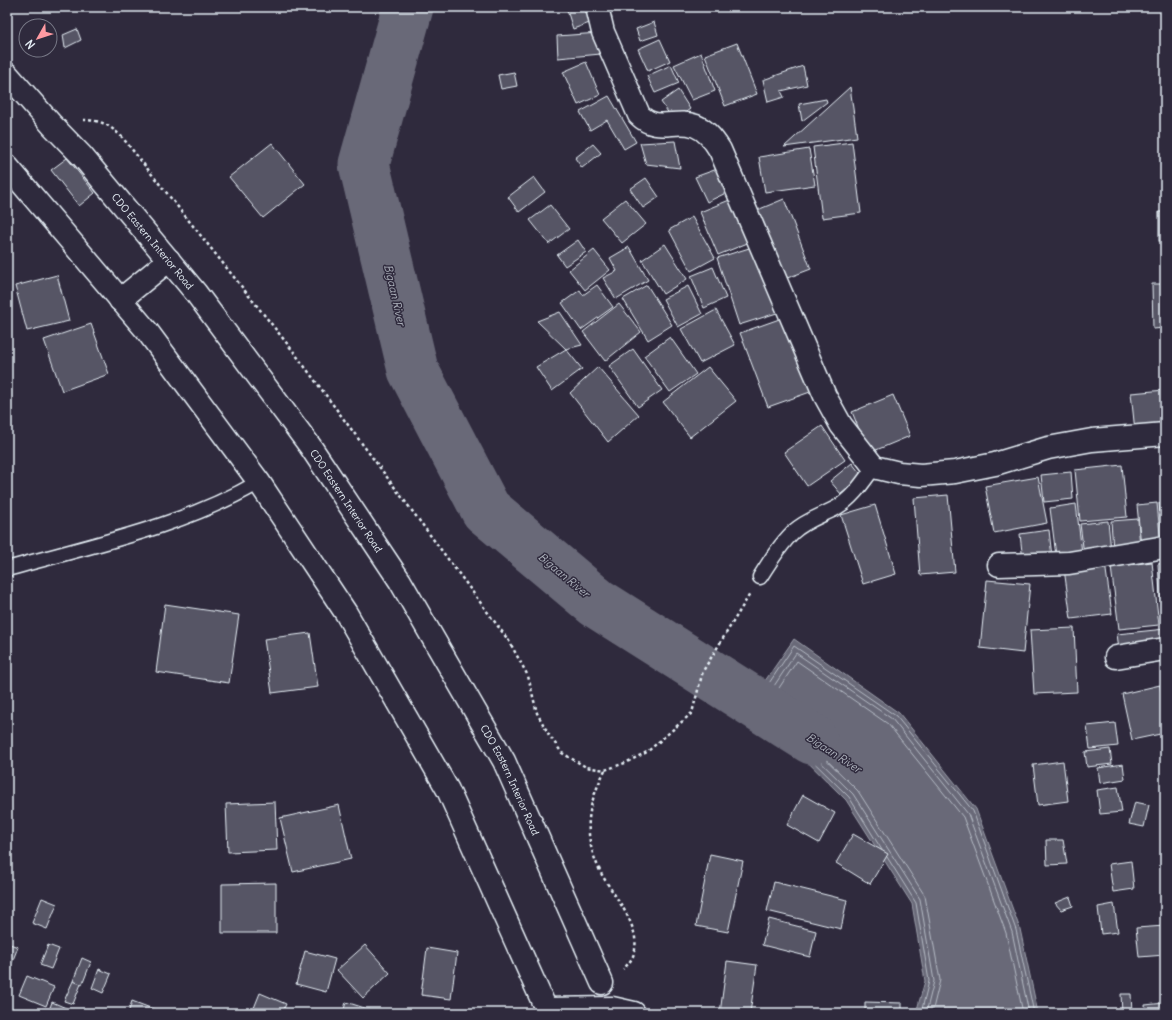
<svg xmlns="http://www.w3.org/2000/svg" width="1172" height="1020" font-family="Delius,sans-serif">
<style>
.water{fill:#696978;stroke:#9c9fab}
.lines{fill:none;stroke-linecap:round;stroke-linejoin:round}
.shore{stroke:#b5bbc5;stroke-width:1}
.river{stroke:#696978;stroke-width:51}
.building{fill:#575565;stroke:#e8f1f8}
.lane-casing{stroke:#e8f1f8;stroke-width:17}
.street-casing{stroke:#e8f1f8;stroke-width:25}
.primary-casing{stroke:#e8f1f8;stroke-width:25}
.path{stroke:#e8f1f8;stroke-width:2.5;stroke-dasharray:3 3;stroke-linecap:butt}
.lane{stroke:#2f2a3d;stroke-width:14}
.street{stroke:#2f2a3d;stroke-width:22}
.primary{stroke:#2f2a3d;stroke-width:22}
.labels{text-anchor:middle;stroke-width:3;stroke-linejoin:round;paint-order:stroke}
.street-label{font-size:10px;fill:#e8f1f8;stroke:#2f2a3d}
.water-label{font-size:11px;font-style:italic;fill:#afb4be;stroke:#2f2a3d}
</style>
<rect width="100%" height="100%" fill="#2f2a3d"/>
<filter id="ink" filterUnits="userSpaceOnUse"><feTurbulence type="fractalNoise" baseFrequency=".025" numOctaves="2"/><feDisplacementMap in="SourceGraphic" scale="8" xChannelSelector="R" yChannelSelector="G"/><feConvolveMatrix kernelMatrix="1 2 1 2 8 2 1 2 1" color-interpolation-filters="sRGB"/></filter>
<g filter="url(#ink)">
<!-- water -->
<path class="water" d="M794 639 899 713 976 809 1020 929 1038 1013H916L925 981 912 904 846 800 749 704Z"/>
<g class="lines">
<!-- shore -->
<g class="shore">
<path d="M882 850 849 797 755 704 794 646 896 716 973 811 1016 930 1034 1013"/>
<path d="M887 857 916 903 929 981 921 1013"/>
<path d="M926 1013 934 981 920 899 853 794 762 704 796 653 892 719 968 814 1012 932 1029 1013"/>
<path d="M932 1013 940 980 925 896 858 791 769 703 797 661 888 724 963 817 1006 933 1023 1013"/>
</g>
<!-- river -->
<path class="river" d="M408 7 364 164 413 370 486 510 597 603 812 739"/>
</g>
<!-- building -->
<g class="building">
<path d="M566 7H590L595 21 573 29Z"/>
<path d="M654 22 658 35 640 41 636 29Z"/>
<path d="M77 29 81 40 65 48 63 35Z"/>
<path d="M599 33 601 54 558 58 557 36Z"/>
<path d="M660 39 670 61 648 71 638 49Z"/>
<path d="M737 43 757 94 725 106 705 55Z"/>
<path d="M701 53 715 91 692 100 674 65Z"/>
<path d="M586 62 600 95 578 105 563 72Z"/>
<path d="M671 65 679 83 655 93 647 76Z"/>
<path d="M803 66 807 85 781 91 784 97 768 102 763 80Z"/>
<path d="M514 72 517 86 501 89 498 75Z"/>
<path d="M850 87 857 137 784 147Z"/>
<path d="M678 90 690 109 674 121 661 102Z"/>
<path d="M609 96 636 142 624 149 607 120 590 130 580 112Z"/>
<path d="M826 99 827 102 802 121 799 104Z"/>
<path d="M675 141 680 168 646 164 640 143Z"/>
<path d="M852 142 861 213 822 218 813 147Z"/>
<path d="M272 143 305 184 263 218 229 177Z"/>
<path d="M593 144 601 153 582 168 575 158Z"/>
<path d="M809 149 815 185 765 192 759 157Z"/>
<path d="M67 158 95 193 79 206 51 170Z"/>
<path d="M720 168 728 192 707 202 695 177Z"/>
<path d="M534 177 545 192 519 212 508 197Z"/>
<path d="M646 178 659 197 643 208 630 189Z"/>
<path d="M625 199 646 224 622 243 601 218Z"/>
<path d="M732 199 750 242 718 255 700 212Z"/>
<path d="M784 199 811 269 782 280 755 211Z"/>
<path d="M550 205 569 229 549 244 530 220Z"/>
<rect x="1159" y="212" width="6" height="29"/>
<path d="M692 217 715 258 691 271 669 230Z"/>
<path d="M578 240 586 252 565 266 557 255Z"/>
<path d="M665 244 687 279 663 294 642 260Z"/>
<path d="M759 245 780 312 739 325 717 258Z"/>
<path d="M629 247 648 280 616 299 603 278 617 271 610 258Z"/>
<path d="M594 250 610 270 585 290 569 270Z"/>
<path d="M713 267 726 298 704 308 691 276Z"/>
<path d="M57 275 69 321 27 331 15 286Z"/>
<path d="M1152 284H1165V328L1153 329Z"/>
<path d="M597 285 613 307 581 330 562 303 580 290 583 295Z"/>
<path d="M647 285 672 325 648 340 623 299Z"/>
<path d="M688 286 702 314 678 327 663 299Z"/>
<path d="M619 304 641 332 605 361 583 332Z"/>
<path d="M716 310 735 345 700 363 681 329Z"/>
<path d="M560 312 582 345 566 349 537 321Z"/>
<path d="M785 317 813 391 768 407 740 333Z"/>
<path d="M91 324 109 374 62 391 44 340Z"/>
<path d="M670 337 696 374 670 392 644 356Z"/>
<path d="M566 349 582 369 552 391 536 367Z"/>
<path d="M633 349 662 390 638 407 609 366Z"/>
<path d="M598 367 639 415 608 442 570 393Z"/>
<path d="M708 367 736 401 690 437 663 402Z"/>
<path d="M1165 390V428L1135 431 1131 393Z"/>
<path d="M893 395 910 436 869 453 852 412Z"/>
<path d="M822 426 845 460 807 486 784 452Z"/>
<path d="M852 463 863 477 841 494 830 481Z"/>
<path d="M1122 465 1127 517 1080 521 1075 470Z"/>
<path d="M1071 472 1073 499 1044 502 1041 475Z"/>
<path d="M1038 477 1047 523 994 533 985 486Z"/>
<path d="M948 495 955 572 920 575 914 498Z"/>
<path d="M1157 503 1161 544 1141 546 1137 505Z"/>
<path d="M1159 503H1165V542H1163Z"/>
<path d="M1076 504 1082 553 1056 556 1050 508Z"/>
<path d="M875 505 896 574 863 584 841 515Z"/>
<path d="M1138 519 1140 548 1113 550 1111 521Z"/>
<path d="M1108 521 1111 551 1084 554 1080 524Z"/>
<path d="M1049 530 1052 557 1023 561 1020 534Z"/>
<path d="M1152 562 1159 625 1119 629 1111 567Z"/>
<path d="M1105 563 1112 614 1071 619 1064 569Z"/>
<path d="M1165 563V623H1162L1158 564Z"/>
<path d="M987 580 1030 584 1023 653 980 648Z"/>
<path d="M165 604 239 615 229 683 156 672Z"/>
<path d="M1074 628 1077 692 1034 694 1030 630Z"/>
<path d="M1165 629V644L1119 649 1117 634Z"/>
<path d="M310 633 318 687 272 693 264 639Z"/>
<path d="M1160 685 1165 707V733L1132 740 1122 694Z"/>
<path d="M1115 723 1118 746 1090 749 1087 726Z"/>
<path d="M1110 749 1112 764 1087 767 1085 752Z"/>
<path d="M1063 761 1068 801 1038 805 1033 765Z"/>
<path d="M1123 764 1125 779 1100 783 1098 768Z"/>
<path d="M1118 787 1122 812 1100 814 1097 790Z"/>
<path d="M803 795 835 813 819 843 787 825Z"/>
<path d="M275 802 277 850 228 852 226 804Z"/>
<path d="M1135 802 1149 805 1144 827 1129 824Z"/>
<path d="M339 805 351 859 293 872 280 818Z"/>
<path d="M853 834 888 854 870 884 836 863Z"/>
<path d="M1046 840H1063L1067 864 1047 865Z"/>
<path d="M710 854 743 861 728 932 696 926Z"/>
<path d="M1131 861 1134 889 1113 892 1109 864Z"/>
<path d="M774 882 847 900 841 929 767 911Z"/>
<path d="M276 883V933H222V884Z"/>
<path d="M1070 897 1073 906 1061 910 1055 903Z"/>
<path d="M42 898 57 904 47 929 32 923Z"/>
<path d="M1114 904 1118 932 1101 934 1098 907Z"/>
<path d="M769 919 816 931 810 957 762 945Z"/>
<path d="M1165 926V955L1139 957 1136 928Z"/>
<path d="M7 943 18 947 7 975Z"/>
<path d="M48 945 59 949 51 969 40 965Z"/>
<path d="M365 945 390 973 363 998 337 970Z"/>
<path d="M427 948 457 953 451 999 421 995Z"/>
<path d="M305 951 335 959 326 992 296 984Z"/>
<path d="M82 958 91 962 82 985 73 981Z"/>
<path d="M727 961 757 965 750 1013H720Z"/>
<path d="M99 969 111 974 103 993 92 988Z"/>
<path d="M27 976 54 987 46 1006 19 995Z"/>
<path d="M73 981 81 984 73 1004 64 1001Z"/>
<path d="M260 993 286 1004 282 1013H252Z"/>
<path d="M1121 994H1131L1132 1013H1122Z"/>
<path d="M132 1001 161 1012 160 1013H128Z"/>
<path d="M52 1002 73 1011 72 1013H48Z"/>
<path d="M346 1002 380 1013H343Z"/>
<path d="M865 1002 902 1003V1013H865Z"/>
<path d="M1165 1003V1013H1146L1145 1005Z"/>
</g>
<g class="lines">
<!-- lane casing -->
<g class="lane-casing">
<g id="lane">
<path d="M7 569C92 545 182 527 259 482"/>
<path d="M760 577C770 561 780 545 793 532 806 520 821 516 836 508 853 498 863 482 874 467"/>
</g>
</g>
<!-- street casing -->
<g class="street-casing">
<g id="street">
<path d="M597 7 603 32 639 115C665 141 690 100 720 150L825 396 841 425 874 467 899 473 921 475 955 472 995 464 1048 448 1092 440 1165 434"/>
<path d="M120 300 169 260"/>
<path d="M999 565 1069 563 1165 547"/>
<path d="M1116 657 1165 649"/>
<path d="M546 1009 612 1008 634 1013"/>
</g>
</g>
<!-- primary casing -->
<g class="primary-casing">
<g id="primary">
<path id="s1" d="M7 74 52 125 82 156 196 293 310 446 400 581 504 761 602 983"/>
<path d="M7 166 147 331 259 482 346 613 448 790 546 1009"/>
</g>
</g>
<!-- path -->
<g class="path">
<path d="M83 120C102 120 109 125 122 137L293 351 509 641 528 676 537 713 549 735 562 753 586 767 605 770 625 763 647 752 692 713 703 671 750 594"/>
<path d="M605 770C595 791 587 810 589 834 590 848 596 863 602 875 617 901 655 942 623 969"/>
</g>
<!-- lane -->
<use href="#lane" class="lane"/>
<!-- street -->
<use href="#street" class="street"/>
<!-- primary -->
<use href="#primary" class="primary"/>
</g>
</g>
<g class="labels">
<!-- street labels -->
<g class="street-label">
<text dy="4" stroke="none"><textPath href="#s1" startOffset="222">CDO Eastern Interior Road</textPath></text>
<text dy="4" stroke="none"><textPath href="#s1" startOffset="546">CDO Eastern Interior Road</textPath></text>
<text dy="4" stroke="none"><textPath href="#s1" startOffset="870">CDO Eastern Interior Road</textPath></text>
</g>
<!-- water labels -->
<g class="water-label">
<text transform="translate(395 295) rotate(77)" y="4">Bigaan River</text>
<text transform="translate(564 575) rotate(40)" y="4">Bigaan River</text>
<text transform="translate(834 753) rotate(33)" y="4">Bigaan River</text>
</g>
</g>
<!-- margin -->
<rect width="1172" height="1020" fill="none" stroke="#2f2a3d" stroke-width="24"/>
<rect x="12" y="12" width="1148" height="996" fill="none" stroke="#e8f1f8" stroke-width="1.5" filter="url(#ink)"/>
<!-- north arrow -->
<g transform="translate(38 38) rotate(231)"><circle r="19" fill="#2f2a3d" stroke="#797a88"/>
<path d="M0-3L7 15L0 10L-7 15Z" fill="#ff9aa2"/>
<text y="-6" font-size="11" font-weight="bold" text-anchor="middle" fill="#e8f1f8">N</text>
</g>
</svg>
